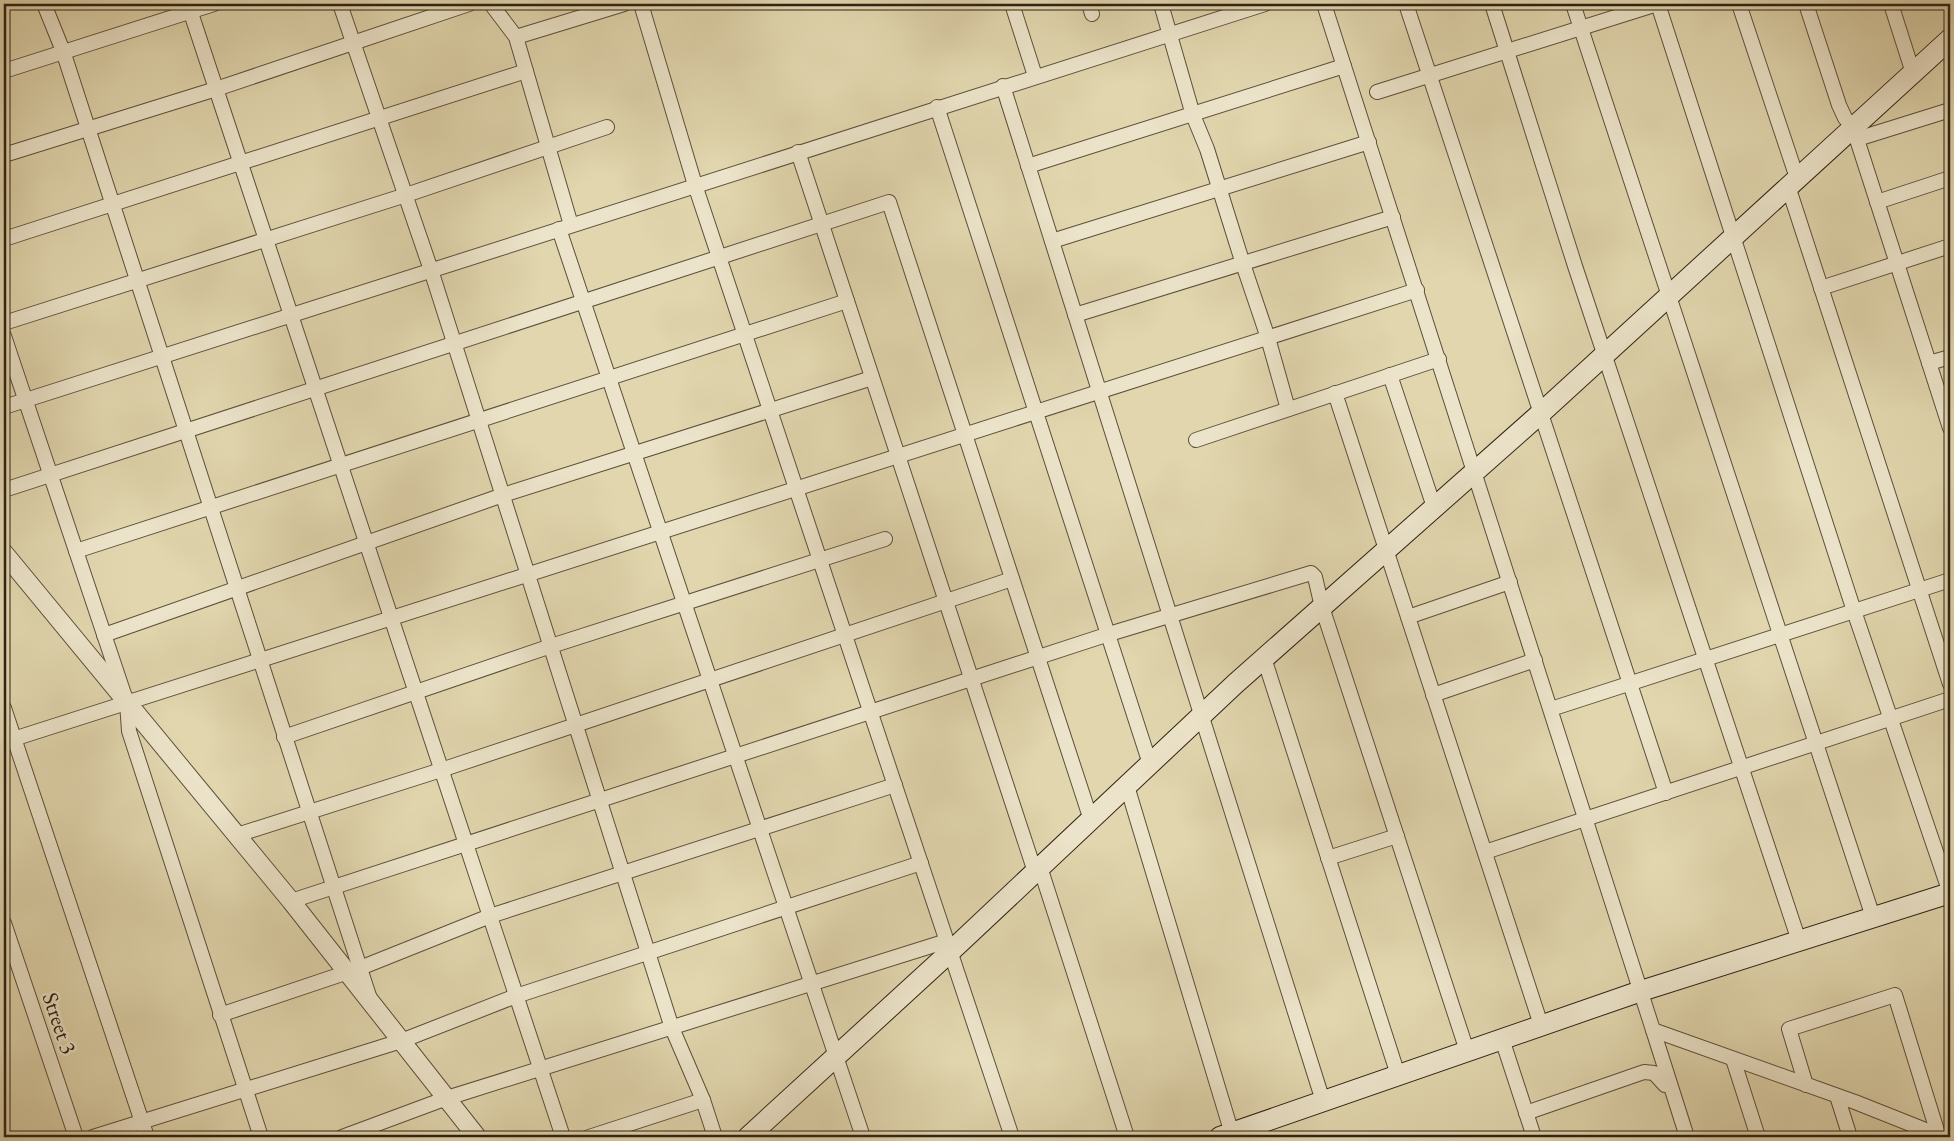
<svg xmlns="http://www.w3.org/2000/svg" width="1954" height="1141" font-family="'EB Garamond',serif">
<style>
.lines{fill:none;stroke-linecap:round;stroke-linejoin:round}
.minor-casing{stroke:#5c4f3a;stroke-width:16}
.tertiary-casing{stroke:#5c4f3a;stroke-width:20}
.secondary-casing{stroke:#2f2214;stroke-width:22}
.minor{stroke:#ece4ca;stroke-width:14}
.tertiary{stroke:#ece4ca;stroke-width:18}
.secondary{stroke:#ece4ca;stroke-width:20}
.labels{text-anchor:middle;stroke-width:5;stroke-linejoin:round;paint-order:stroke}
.street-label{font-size:22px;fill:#2f2214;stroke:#ece4ca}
</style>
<rect width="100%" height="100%" fill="#e1d6ae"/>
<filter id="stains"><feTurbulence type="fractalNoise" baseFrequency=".004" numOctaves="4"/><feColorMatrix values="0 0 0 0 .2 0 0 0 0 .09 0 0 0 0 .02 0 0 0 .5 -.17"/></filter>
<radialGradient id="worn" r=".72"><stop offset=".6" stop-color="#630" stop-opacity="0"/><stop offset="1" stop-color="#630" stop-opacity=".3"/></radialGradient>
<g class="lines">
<!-- minor casing -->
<g class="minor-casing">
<g id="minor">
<path d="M44 4 63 51 369 996"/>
<path d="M188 4 563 1137"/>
<path d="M340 4 431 270 672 1028 703 1100 715 1137"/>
<path d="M491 4 516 37 571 225"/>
<path d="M641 4 695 185 1012 1137"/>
<path d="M1012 4 1035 76"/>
<path d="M1089 4 1092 14"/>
<path d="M1161 4 1193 115 1207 149 1243 264 1268 338 1288 409"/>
<path d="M1324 4 1653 1030 1855 1102 1943 1137"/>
<path d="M1406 4 1666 793"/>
<path d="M1492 4 1575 266 1799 941"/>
<path d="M1573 4 1873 917"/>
<path d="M1658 4 1854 611 1950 893"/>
<path d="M1739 4 1797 178"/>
<path d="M1806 4 1839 105 1845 118 1853 127 1950 428"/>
<path d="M1891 4 1913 73"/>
<path d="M516 37 624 4"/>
<path d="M4 71 214 4"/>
<path d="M1003 86 1323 1101"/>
<path d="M1377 92 1657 4"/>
<path d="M937 107 1150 764"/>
<path d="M1857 139 1950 110"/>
<path d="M798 152 1035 872"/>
<path d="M4 155 216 89 469 4"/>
<path d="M1028 166 1344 66"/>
<path d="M1788 186 1950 684"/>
<path d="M1877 202 1950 178"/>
<path d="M559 229 863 1137"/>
<path d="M4 239 526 71"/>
<path d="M1052 241 1369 142"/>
<path d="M1821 288 1950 246"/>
<path d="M1075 315 1393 217"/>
<path d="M4 323 406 195 607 127"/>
<path d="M4 336 127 703 129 731 261 1137"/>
<path d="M1929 363 1950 357"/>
<path d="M1390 375 1434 507"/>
<path d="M1335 393 1541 1025"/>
<path d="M4 407 1265 4"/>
<path d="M1196 440 1439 359"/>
<path d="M4 490 889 202 1091 820"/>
<path d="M76 551 847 301"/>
<path d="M1408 617 1510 582"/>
<path d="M104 635 503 495 872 378"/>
<path d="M1264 658 1398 1075"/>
<path d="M1433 695 1535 660"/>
<path d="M4 708 147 1137"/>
<path d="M1551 709 1950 580"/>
<path d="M284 737 551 646 885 539"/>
<path d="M4 742 1417 290"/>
<path d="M1127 786 1233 1137"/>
<path d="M237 835 441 770 1012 579"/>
<path d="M1485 852 1950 699"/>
<path d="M1328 858 1397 836"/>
<path d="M1040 867 1127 1137"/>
<path d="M291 901 1109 634 1311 573 1315 577 1322 607 1467 1051"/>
<path d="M4 923 76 1137"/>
<path d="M220 1015 360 968 490 916 895 785"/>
<path d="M1653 1030 1687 1137"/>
<path d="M1502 1039 1534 1137"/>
<path d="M1733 1059 1758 1137"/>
<path d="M1806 1085 1789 1029 1895 995 1939 1137"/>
<path d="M1837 1096 1850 1137"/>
<path d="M1526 1113 1644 1072 1654 1073 1665 1085 1670 1084"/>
<path d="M93 1137 401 1041 516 996 921 863"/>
<path d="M342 1137 447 1098 947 941"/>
<path d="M589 1137 703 1100"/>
</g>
</g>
<!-- tertiary casing -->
<g class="tertiary-casing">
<path id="tertiary" d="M4 553 291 901 477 1137"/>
</g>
<!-- secondary casing -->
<g class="secondary-casing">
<g id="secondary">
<path d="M748 1137 950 952 1235 684 1541 413 1950 39"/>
<path d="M1220 1137 1641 991 1950 893"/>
</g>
</g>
<!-- minor -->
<use href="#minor" class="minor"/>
<!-- tertiary -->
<use href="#tertiary" class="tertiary"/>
<!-- secondary -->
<use href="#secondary" class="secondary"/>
</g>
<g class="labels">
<!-- street labels -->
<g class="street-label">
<text transform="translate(60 1023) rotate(71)" y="8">Street 3</text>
</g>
</g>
<!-- margin -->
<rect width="1954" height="1141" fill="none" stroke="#e1d6ae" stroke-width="20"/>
<rect x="5" y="5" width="1944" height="1131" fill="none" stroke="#2f2214" stroke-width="2.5"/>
<rect x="10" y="10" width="1934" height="1121" fill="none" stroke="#2f2214"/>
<rect width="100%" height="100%" filter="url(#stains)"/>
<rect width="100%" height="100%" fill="url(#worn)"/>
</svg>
